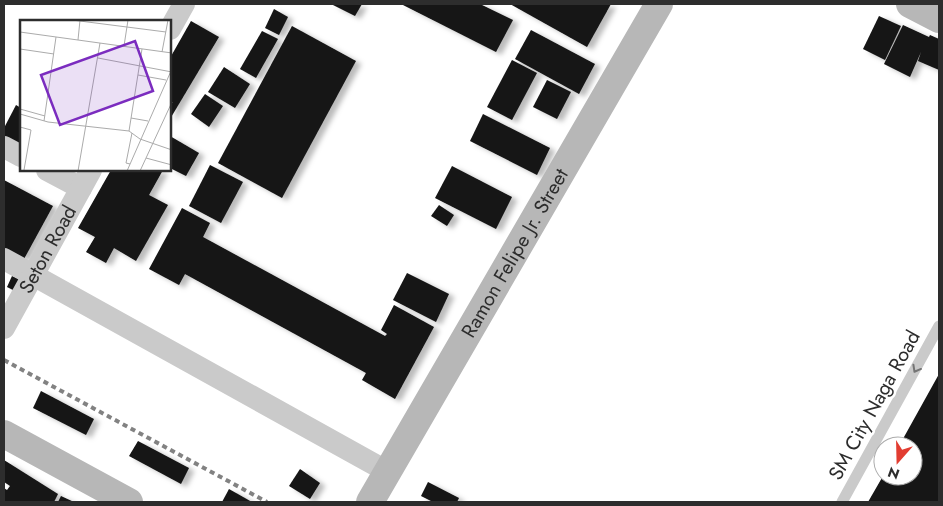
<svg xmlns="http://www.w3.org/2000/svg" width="943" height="506" font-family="Jost,sans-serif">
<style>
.building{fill:#141414;filter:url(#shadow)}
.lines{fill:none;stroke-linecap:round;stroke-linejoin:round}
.lane{stroke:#cacaca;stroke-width:11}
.street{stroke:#cacaca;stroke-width:22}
.secondary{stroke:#b7b7b7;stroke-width:28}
.rail{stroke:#828282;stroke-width:4;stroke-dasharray:5 4;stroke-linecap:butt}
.oneway{stroke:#747474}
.labels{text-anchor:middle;stroke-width:5;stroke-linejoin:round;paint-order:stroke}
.street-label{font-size:20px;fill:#2d2d2d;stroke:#fff}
.inset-road{fill:none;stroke:#ababab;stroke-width:1}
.view{fill:#7b2cbf;fill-opacity:0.15;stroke:#7b2cbf;stroke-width:2.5}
.inset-edge{fill:none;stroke:#2d2d2d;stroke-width:2.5}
</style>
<defs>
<filter id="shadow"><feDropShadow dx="5.5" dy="3" stdDeviation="2.5" flood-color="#0004"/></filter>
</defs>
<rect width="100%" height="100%" fill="#fff"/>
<!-- building -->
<g class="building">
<path d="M331 4H362L355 16Z"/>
<path d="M401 4H480L513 20 496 52Z"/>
<path d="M510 4H611L587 47Z"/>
<path d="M274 9 288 17 279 35 265 28Z"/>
<path d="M879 16 901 26 885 60 863 49Z"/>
<path d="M191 21 219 37 170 119V58Z"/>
<path d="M903 25 929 37 930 35 939 39V70L918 61 921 52 910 77 884 64Z"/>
<path d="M292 26 356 61 282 198 218 163Z"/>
<path d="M531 30 595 64 579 94 515 59Z"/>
<path d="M262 31 278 39 256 78 240 69Z"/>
<path d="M512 60 537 73 512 120 487 107Z"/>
<path d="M224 67 250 84 235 108 208 92Z"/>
<path d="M547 80 571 92 557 119 533 107Z"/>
<path d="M205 94 223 106 209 127 191 114Z"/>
<path d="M16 105 21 108V146L4 136V128Z"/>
<path d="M483 114 550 148 537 175 470 141Z"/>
<path d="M170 136 199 153 186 176 170 168Z"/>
<path d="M210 165 243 182 221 223 189 206Z"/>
<path d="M452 166 512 197 496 229 435 198Z"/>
<path d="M111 170H163L149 195 168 205 136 261 114 248 106 263 86 252 95 237 78 228Z"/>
<path d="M4 180 53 206 24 259 4 248Z"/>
<path d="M439 205 454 215 447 226 431 216Z"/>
<path d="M182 208 210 223 203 237 385 336 387 334 381 330 394 305 434 327 395 399 362 380 366 373 185 274 179 285 149 269Z"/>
<path d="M407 273 449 294 436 322 393 300Z"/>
<path d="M12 276 21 280 15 291 7 287Z"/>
<path d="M939 374V502H868L883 476H913V446H899Z"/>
<path d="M41 391 94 419 86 435 33 408Z"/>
<path d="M138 441 189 468 181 484 129 456Z"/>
<path d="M4 460 58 494 54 502H4V488L7 490 10 486 4 482Z"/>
<path d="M300 469 320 483 310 499 289 486Z"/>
<path d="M428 482 459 498 457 502H433L421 496Z"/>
<path d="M229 489 252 502H222Z"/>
<path d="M61 496 74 502H58Z"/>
</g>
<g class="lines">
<!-- lane -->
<path class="lane" d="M842 502 939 326"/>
<!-- street -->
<g class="street">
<path d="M170 29 184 4"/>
<path d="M4 147 21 156"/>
<path d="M47 170 81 188"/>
<path d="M4 259 388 472"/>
<path id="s1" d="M4 328 91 170"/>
</g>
<!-- secondary -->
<g class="secondary">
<path d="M910 4 939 19"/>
<path d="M4 434 129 502"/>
<path id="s2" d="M370 502 659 4"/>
</g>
<!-- rail -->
<path class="rail" d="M4 360 267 502"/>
</g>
<!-- one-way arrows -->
<defs><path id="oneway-chevron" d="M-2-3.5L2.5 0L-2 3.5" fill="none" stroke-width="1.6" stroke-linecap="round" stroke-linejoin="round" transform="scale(1.25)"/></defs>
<use class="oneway" href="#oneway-chevron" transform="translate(916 369) rotate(119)"/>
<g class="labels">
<!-- street labels -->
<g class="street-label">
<text dy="7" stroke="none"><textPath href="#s1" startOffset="90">Seton Road</textPath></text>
<text dy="7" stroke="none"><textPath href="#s2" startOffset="288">Ramon Felipe Jr. Street</textPath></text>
<text transform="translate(874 405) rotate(-61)" y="7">SM City Naga Road</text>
</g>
</g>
<!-- overview -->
<g transform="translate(20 20)">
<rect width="151" height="151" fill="#fff"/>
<path class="inset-road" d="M52 0 146 12M0 12 152 33M58 20 60 0M104 26 108 0M0 29 34 34M142 32 148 0M78 38 152 52M118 55 146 60M0 89 25 96M0 94 28 102 109 111 120 119 152 130M111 98 128 101M24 101 36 17M0 107 11 110 4 150M109 111 122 29M126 138 152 145M110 144 106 143 112 113M58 151 80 23M107 151 151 51M120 151 152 82"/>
<path class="view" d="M115 21 133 71 40 105 21 55Z"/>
<rect width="151" height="151" class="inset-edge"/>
</g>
<!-- border -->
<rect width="943" height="506" fill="none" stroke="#2d2d2d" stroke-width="10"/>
<!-- north arrow -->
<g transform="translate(898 461) rotate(200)"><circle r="24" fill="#ffffff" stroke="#ababab"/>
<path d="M0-4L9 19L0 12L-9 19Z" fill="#e23d31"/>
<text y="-8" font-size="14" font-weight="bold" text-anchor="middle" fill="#2d2d2d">N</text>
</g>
</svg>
